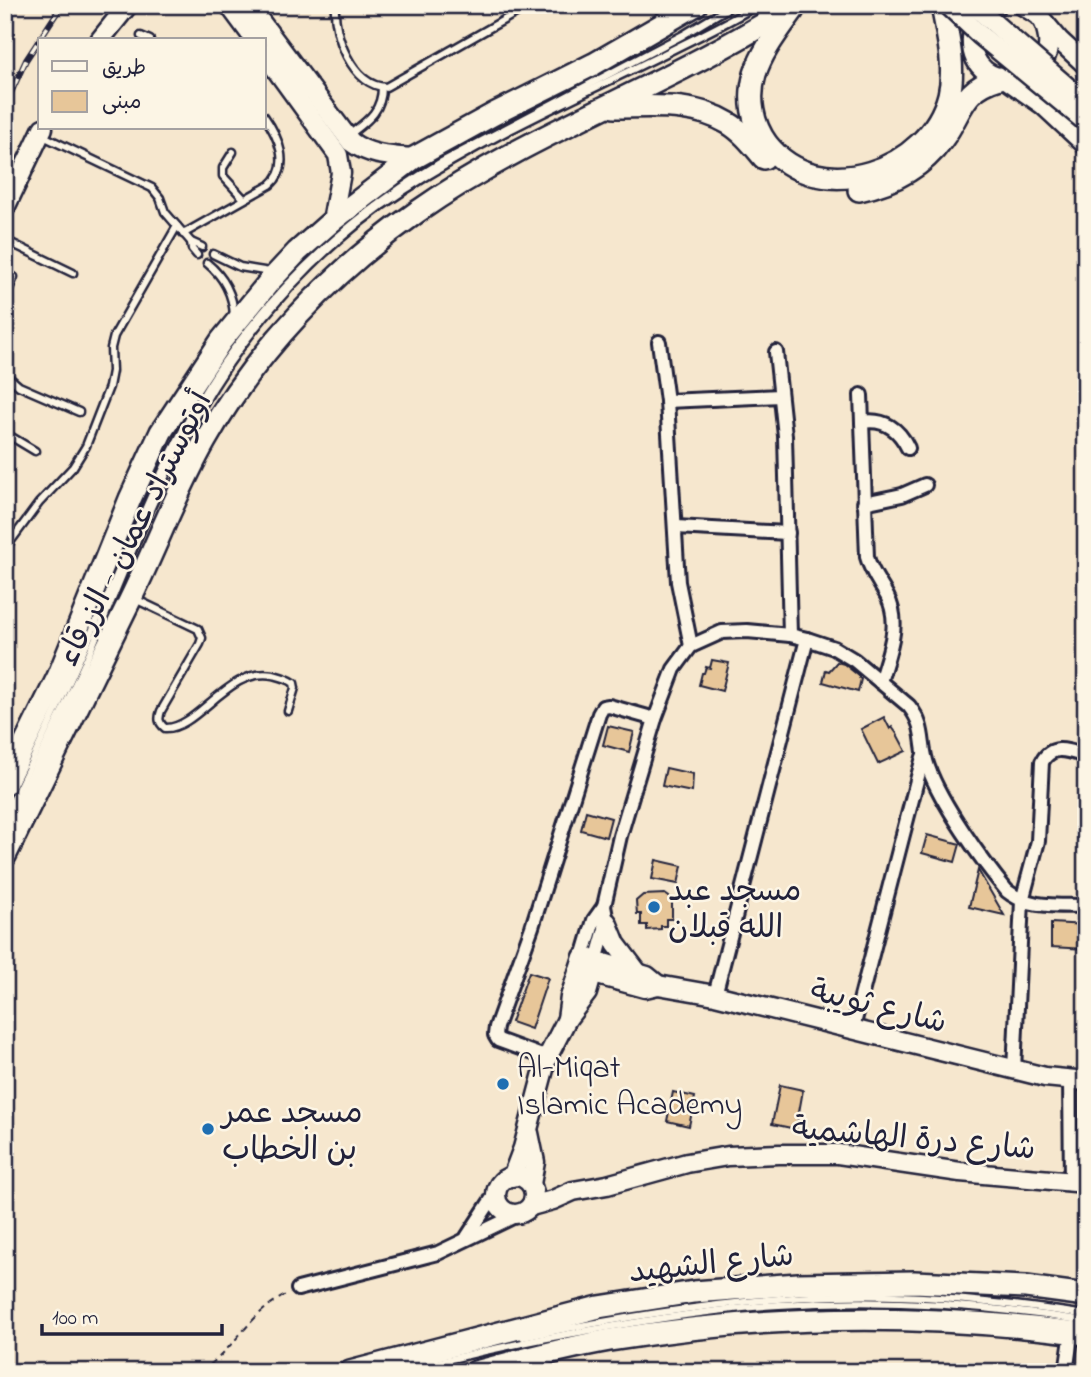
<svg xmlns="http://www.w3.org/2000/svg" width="1091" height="1377" font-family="'Indie Flower','Playpen Sans Arabic',sans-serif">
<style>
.building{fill:#e7c699;stroke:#22223b;stroke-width:2}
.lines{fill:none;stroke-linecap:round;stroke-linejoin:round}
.lane-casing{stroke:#22223b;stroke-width:11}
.street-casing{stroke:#22223b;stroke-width:18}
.secondary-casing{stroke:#22223b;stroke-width:23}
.highway-casing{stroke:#22223b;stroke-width:26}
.path{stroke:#22223b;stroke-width:2;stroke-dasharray:7 5;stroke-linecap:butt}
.lane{stroke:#fcf5e5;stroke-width:6}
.street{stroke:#fcf5e5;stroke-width:12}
.secondary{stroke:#fcf5e5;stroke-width:18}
.highway{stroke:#fcf5e5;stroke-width:21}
.rail-casing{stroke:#22223b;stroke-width:6}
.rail{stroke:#fcf5e5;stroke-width:3.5;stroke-dasharray:10;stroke-linecap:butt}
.secondary-bridge-casing{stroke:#22223b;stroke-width:23;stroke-linecap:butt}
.secondary-bridge{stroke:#fcf5e5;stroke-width:18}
.poi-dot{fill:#1f6fb2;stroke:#fcf5e5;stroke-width:2.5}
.labels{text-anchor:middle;stroke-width:5;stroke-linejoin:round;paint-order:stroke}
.street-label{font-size:32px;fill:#22223b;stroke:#fcf5e5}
.poi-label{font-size:32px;fill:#22223b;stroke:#fcf5e5;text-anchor:start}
</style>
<rect width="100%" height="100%" fill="#f6e7ce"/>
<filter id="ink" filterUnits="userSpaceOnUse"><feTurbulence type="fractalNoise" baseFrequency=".0143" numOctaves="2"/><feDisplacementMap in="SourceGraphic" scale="14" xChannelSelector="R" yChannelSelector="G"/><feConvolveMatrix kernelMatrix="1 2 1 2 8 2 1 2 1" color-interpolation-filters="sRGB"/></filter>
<g filter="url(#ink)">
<!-- building -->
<g class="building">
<path d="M712 660 729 663 722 691 699 685 702 673H704L706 667 710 668Z"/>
<path d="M837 662 844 664 859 676V678L861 679 858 692 823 682 826 670 829 671Z"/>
<path d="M884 717 890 729 892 727 897 734 906 751 878 764 861 729Z"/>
<path d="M608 726 634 732 629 752 603 745Z"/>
<path d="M666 768 693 774 692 792 662 786Z"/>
<path d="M586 811 611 818 606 837 581 830Z"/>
<path d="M927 835 960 844 955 862 922 853Z"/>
<path d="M656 860 682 866 678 884 652 879Z"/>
<path d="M978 870 1004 915 969 907Z"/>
<path d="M665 894 672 899V919H666V926H661V929L647 930V925H641V914H637L636 901 643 895Z"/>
<path d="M1051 923 1086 925V949L1051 947Z"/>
<path d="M529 972 548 978 531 1029 511 1022Z"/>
<path d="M780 1085 803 1090 796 1129 772 1124Z"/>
<path d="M673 1092 695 1097 689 1126 667 1121Z"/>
</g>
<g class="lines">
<!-- lane casing -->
<g class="lane-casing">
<g id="lane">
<path d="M335 5C333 34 352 86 386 87L530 5"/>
<path d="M658 5 666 18"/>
<path d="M141 36 150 40"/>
<path d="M41 135 152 188 160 198 165 212 191 242 192 249 197 255"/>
<path d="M349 135C367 121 382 112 382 87"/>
<path d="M233 152 223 168V176L244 199"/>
<path d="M183 234 270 185C292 166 278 136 264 116"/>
<path d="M5 240 73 273"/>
<path d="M191 242 202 247"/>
<path d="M213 254 240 267 270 272"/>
<path d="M207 263C224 277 233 294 234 316"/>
<path d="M5 299 14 277"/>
<path d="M5 374 19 386 79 412"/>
<path d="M5 433 35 451"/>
<path d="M5 549 39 503 73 467 86 446 109 387 112 371 111 348 114 336 177 226"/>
<path d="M133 598 198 629 202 638 200 644 161 711C158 719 159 723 165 728 197 730 229 666 273 675 281 677 287 678 294 683L295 688 288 711"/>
<path d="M5 816C43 740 78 664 112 586 147 505 179 423 232 351 288 275 357 213 438 164L683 35 733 5"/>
<path d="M5 828C34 768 65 709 91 649 126 568 156 486 200 410 249 324 322 243 405 190 487 137 577 97 664 54 695 38 727 24 757 5"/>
<path d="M523 1337C626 1316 731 1299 835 1296 918 1293 1004 1302 1086 1315"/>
<path d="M404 1372C465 1354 528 1341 591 1330 653 1319 716 1309 779 1305 881 1298 985 1305 1086 1321"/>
</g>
</g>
<!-- street casing -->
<g class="street-casing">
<g id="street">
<path d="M659 342 667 401 678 582 691 646"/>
<path d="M776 352 785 436 790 635"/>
<path d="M861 395 867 557C871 572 880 583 887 596 902 624 888 654 880 682"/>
<path d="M667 401 780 396"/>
<path d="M862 422C884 418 899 429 908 448"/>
<path d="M864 503 902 495 925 485"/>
<path d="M676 527 788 533"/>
<path d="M583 957 594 920 604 906"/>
<path d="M596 961 607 922 604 906 620 836 655 719 674 669 691 646 722 632 747 631 790 635 807 639 834 648 854 660 909 706C927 729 919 743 928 767 941 803 982 861 1007 891 1029 909 1059 905 1086 906"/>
<path d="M715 995 807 639"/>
<path d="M853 1028 923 757"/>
<path d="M547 1058 498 1040 495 1035 496 1027 532 927 599 714 603 707 609 706 655 719"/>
<path d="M1014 1070 1022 901 1038 841 1042 762C1052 743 1069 751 1086 756"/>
<path d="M1070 1080 1071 1182"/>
<path d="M467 1237 497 1191"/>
<path d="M298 1289 438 1253 519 1214"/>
<path d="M1066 1372 1072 1332"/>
</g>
</g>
<!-- secondary casing -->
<g class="secondary-casing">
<g id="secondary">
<path d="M229 5 255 40"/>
<path d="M248 5 351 142C370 156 391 156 414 158"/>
<path d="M997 5C984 11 973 22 972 38 968 100 1070 87 1044 23"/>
<path d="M1022 5 1038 15 1059 40 1086 65"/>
<path d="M100 40 128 5"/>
<path d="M264 53 338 155 341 173 332 221"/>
<path d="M1006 79 1043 105 1086 145"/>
<path d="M5 208 43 128"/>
<path d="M607 922 616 944 638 973"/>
<path d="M579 970 645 988 658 985 715 995 1045 1077 1086 1081"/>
<path d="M567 1019 570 997 583 957 647 976 658 985"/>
<path d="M529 1133 535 1162 531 1184"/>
<circle cx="515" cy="1195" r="19"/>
<path d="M512 1177 523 1148 547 1058 567 1019 587 993 596 961"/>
<path d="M531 1206 553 1200 573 1191 607 1185 687 1163 728 1156 779 1154H838L960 1172 1086 1183"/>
</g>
</g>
<!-- highway casing -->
<g class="highway-casing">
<g id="highway">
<path d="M793 10C779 30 762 51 755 74 748 98 752 124 767 144 819 210 930 170 949 95 956 66 947 34 942 5"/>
<path d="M614 107C652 107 693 102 728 123 742 131 753 145 764 158"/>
<path d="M859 190C892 183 922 168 942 140 964 110 960 90 1000 78"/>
<path d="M5 784 58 677 130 499 161 432 221 341 269 282 297 252 332 221 414 158 494 114 594 64 696 5"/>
<path d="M5 856C47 770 89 685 130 600 156 547 176 492 205 441 256 351 333 271 417 212 535 129 674 84 794 5"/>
<path d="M350 1372 599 1307 694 1292 798 1284 914 1282 1026 1287 1086 1295"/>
<path d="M476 1372C520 1360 565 1348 610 1340 767 1314 928 1313 1086 1334"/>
</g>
</g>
<!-- path -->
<path class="path" d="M200 1372C235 1350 250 1311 288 1294"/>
<!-- lane -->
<use href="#lane" class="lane"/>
<!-- street -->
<use href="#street" class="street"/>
<!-- secondary -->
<use href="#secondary" class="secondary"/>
<!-- highway -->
<use href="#highway" class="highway"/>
<!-- rail casing -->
<g class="rail-casing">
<path id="rail" d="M5 106 26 60 62 5"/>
</g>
<!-- rail -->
<use href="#rail" class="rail"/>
<!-- secondary-bridge casing -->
<g class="secondary-bridge-casing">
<g id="secondary-bridge">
<path d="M948 5 980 35 1086 122"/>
<path d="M973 5 1086 103"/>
</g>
</g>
<!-- secondary-bridge -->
<use href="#secondary-bridge" class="secondary-bridge"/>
</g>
</g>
<!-- markers -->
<g class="poi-dot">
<circle cx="654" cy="907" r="7"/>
<circle cx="503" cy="1084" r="7"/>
<circle cx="208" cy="1129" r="7"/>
</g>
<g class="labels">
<!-- street labels -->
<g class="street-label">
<text transform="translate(133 528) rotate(-63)" y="11">أوتوستراد عمان - الزرقاء</text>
<text transform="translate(879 1005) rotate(14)" y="11">شارع ثويبة</text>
<text transform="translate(914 1137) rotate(5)" y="11">شارع درة الهاشمية</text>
<text transform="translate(711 1262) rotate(-6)" y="11">شارع الشهيد</text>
</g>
<!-- poi labels -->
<g class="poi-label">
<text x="668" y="900">مسجد عبد<tspan x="668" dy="37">الله قبلان</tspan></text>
<text x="517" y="1077">Al-Miqat<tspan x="517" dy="37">Islamic Academy</tspan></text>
<text x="222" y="1122">مسجد عمر<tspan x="222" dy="37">بن الخطاب</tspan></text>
</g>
</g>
<!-- margin -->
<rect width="1091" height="1377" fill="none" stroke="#fcf5e5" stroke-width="28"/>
<rect x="14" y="14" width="1063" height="1349" fill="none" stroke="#22223b" stroke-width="2.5" filter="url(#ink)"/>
<!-- legend -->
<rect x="38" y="38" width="228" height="91" fill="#fcf5e5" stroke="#a5a1a1" stroke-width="2"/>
<rect x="52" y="61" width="35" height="10" fill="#fcf5e5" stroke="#a5a1a1" stroke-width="2"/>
<text x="102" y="74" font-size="21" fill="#22223b">طريق</text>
<rect x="52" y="91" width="35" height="21" fill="#e7c699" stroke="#a5a1a1" stroke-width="2"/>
<text x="102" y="108" font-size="21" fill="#22223b">مبنى</text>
<!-- scale -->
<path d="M42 1324v10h180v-10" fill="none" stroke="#22223b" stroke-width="3.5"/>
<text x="52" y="1324" font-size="21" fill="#22223b" stroke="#fcf5e5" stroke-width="5" paint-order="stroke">100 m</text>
</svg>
